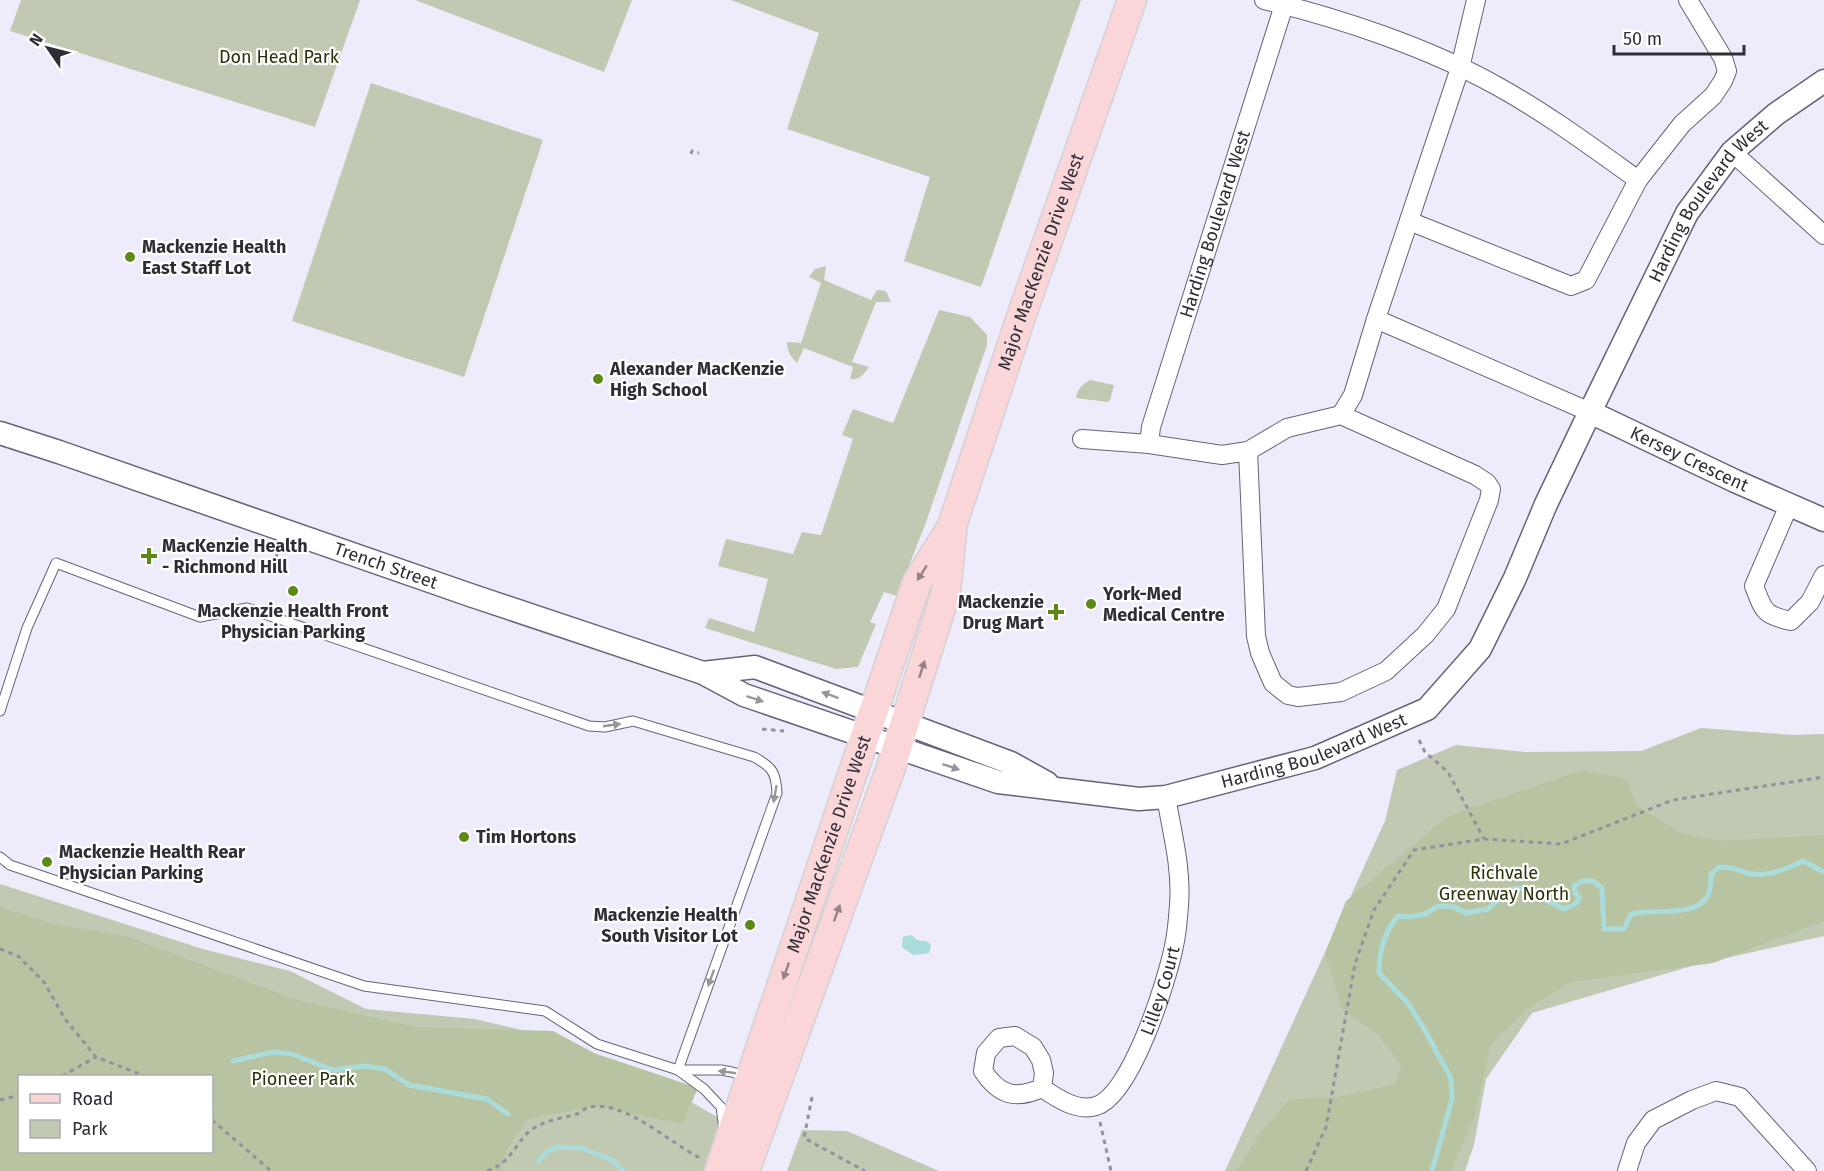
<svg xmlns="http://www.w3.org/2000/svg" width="1824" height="1171" font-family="'Fira Sans',sans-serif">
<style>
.green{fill:#c1c9b3;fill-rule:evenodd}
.forest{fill:#b8c4a1;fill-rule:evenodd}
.water{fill:#abdcdc}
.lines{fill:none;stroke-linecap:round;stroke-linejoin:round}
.stream{stroke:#abdcdc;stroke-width:5}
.service-casing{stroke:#676379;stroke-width:11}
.minor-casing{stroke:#676379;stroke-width:20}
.tertiary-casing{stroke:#676379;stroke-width:25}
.primary-casing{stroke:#d1d1d3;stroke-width:31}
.path{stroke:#92919d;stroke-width:3;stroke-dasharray:4.5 4.5;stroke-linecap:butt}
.service{stroke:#fff;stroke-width:9}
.minor{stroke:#fff;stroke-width:18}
.tertiary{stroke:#fff;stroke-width:22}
.primary{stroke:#fad6d9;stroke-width:28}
.oneway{fill:#948288}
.oneway2{fill:#97969b}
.poi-dot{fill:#5d8918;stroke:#fff;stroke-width:2}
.labels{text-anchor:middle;stroke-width:4.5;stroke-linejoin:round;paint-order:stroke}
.park-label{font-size:18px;fill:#283309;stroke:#fff}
.street-label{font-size:18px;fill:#2f2e37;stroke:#fff}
.poi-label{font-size:18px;font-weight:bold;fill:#2f2e37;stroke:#fff;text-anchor:start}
</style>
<rect width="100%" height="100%" fill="#eeecfb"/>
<!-- green -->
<g class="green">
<path d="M21 0H360L315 127 10 31Z"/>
<path d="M415 0H632L604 72Z"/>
<path d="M731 0H1081L981 287 904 261 930 177 787 129 819 33Z"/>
<path d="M371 83 543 140 464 377 292 321Z"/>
<path d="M826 266 824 280 871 300 877 290 886 291 891 302H876L852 362 869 367C864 374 859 381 850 379L853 367 804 348 797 363C790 356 787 351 787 342L801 343 821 283 809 277 815 269Z"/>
<path d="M939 310 970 317 987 335V345L925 525 897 596 884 592 870 622 876 624 858 667 836 669 705 628 709 618 754 632 768 579 718 566 726 539 793 554 802 532 821 535 853 439 842 435 853 409 893 423Z"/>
<path d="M1090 380 1114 385 1110 400 1108 402 1076 398C1077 389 1083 384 1090 380Z"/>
<path d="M1701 728 1792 735 1824 734V936L1695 965 1532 1013 1486 1079 1474 1145 1465 1171H1225L1385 821 1397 770 1456 745 1525 752 1641 751Z"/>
<path d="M0 884 203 949 290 971 366 1009 475 1019 555 1038 667 1088 724 1121 713 1171H0ZM20 1076H212V1152H20Z"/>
<path d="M802 1130 847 1131 939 1171H787Z"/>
</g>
<!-- forest -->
<g class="forest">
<path d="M1582 770 1627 779 1637 806 1681 833 1721 841 1824 835V921L1713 963 1571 982 1530 1007 1491 1044 1475 1115 1451 1171H1237L1258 1136 1289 1099 1338 1097 1395 1084 1401 1065 1378 1035 1342 1009 1325 953 1346 901 1448 816Z"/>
<path d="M0 907 54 924 126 936 297 1000 416 1027 553 1031 594 1053 698 1088 682 1124 596 1106 528 1119 506 1151 501 1171H0ZM20 1076H212V1152H20Z"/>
</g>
<!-- water -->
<path class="water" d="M911 935C913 936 914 938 916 939 922 943 927 938 931 946L929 953 913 955 902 947 903 937Z"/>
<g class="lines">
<!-- stream -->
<g class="stream">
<path d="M233 1061 273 1052 292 1054 333 1070 364 1066 385 1069 409 1085 487 1099 508 1114"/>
<path d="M538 1161 548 1151 557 1147 581 1148 612 1160 623 1171"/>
<path d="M1432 1171 1452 1099 1451 1078 1422 1025 1407 1002 1379 973C1379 953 1384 932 1398 916L1410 917 1425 914 1438 906 1454 907 1466 913 1488 909 1509 890 1520 888 1564 909 1574 905 1580 898 1575 893 1574 886 1583 881H1593L1602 888 1604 929H1624L1631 914C1651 908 1700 919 1709 893 1711 887 1711 880 1711 874L1719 867C1733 867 1735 869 1747 873 1765 878 1787 869 1803 861L1824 872"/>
</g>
<!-- service casing -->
<g class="service-casing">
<g id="service">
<path d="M0 711 27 628 56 563 200 617 247 608 589 726 605 727 633 721 754 757C772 767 776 772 777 793L678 1070"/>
<path d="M0 857 10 865 364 986 545 1011 597 1044 678 1070H721L732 1072 747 1077"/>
<path d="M678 1070 704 1089 721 1107 724 1129"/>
</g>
</g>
<!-- minor casing -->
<g class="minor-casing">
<g id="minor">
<path d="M1264 0C1340 18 1429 48 1497 86 1546 113 1592 147 1638 180"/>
<path d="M1732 152 1824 235"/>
<path d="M1409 221 1571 286 1586 280 1638 180 1682 124 1713 96 1723 81 1727 71 1723 58 1688 0"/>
<path d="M1376 319 1590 412"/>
<path d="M1341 415 1353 395 1376 319 1460 68 1476 0"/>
<path d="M1082 439 1149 444 1222 455 1248 451 1287 428 1341 415 1475 475 1487 483 1491 489 1489 500 1446 609 1425 635 1386 671 1341 692 1298 697 1288 695 1273 683 1260 653 1256 636 1248 451"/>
<path id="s1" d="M1149 444 1151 427 1284 5"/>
<path d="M1789 505 1754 586C1764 611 1763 615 1791 621L1810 602 1824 575"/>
<path id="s2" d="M1042 1088C1015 1100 999 1095 983 1071L986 1053 999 1038 1015 1036 1033 1047 1041 1060 1044 1073 1042 1088C1057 1098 1077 1112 1096 1106 1131 1096 1167 981 1174 946 1177 933 1178 919 1179 905 1182 869 1172 832 1166 797"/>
<path d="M1627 1171 1636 1143 1653 1120 1692 1100 1716 1091 1740 1097 1807 1171"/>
</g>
</g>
<!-- tertiary casing -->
<g class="tertiary-casing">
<g id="tertiary">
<path id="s3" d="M1590 412 1735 481 1824 520"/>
<path id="s4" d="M0 433 59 452 470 595 703 673 744 695 998 782 1139 799 1166 797 1315 758 1427 709 1480 649 1515 578 1546 504 1590 412 1687 213 1732 152 1776 114 1824 81"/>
<path d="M703 673 755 667 1011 763 1047 783"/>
</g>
</g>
<!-- primary casing -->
<g class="primary-casing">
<g id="primary">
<path id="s5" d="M719 1171 917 582 951 528"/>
<path id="s6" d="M745 1171 890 770 946 592 953 523 1020 320 1132 0"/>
</g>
</g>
<!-- path -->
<g class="path">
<path d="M691 154 692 151 699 153"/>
<path d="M269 575 278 552"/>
<path d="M762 729 784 731"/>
<path d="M1419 740 1425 752 1448 772 1484 839"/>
<path d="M0 949 18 956 44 982 65 1019 96 1057 145 1076"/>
<path d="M62 1076 96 1057"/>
<path d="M812 1097 804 1138 865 1171"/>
<path d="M0 1100 20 1095"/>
<path d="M212 1120 271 1171"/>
<path d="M1100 1122 1111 1171"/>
<path d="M487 1171C514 1162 515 1140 534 1128 547 1120 563 1118 577 1114 581 1112 585 1108 589 1107 625 1100 670 1143 700 1158"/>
<path d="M1306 1171 1326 1127 1355 964 1374 910 1414 850 1484 839 1561 844 1673 800 1824 777"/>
</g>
<!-- service -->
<use href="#service" class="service"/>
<!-- minor -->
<use href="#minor" class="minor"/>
<!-- tertiary -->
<use href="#tertiary" class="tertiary"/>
<!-- primary -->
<use href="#primary" class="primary"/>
</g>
<!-- one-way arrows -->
<defs><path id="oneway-solid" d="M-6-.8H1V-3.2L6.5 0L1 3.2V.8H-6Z" transform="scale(1.5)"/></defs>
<g class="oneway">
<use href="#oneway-solid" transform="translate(922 573) rotate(122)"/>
<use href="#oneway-solid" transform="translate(922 669) rotate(-72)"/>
<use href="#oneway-solid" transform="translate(837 913) rotate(-70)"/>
<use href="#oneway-solid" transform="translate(786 971) rotate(109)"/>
</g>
<g class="oneway2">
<use href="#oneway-solid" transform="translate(830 695) rotate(-160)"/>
<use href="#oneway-solid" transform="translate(755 699) rotate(18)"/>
<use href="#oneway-solid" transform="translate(612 725) rotate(-8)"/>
<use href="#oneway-solid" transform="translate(951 767) rotate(18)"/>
<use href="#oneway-solid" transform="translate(775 794) rotate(100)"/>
<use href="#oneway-solid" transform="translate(711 978) rotate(110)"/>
<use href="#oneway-solid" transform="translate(727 1072) rotate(-172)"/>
</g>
<!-- markers -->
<g class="poi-dot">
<circle cx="130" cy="257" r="6"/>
<circle cx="598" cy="379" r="6"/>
<path d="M146 547h6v6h6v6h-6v6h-6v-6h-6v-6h6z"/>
<circle cx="293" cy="591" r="6"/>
<circle cx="1091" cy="604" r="6"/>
<path d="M1053 603h6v6h6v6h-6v6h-6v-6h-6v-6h6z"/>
<circle cx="464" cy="837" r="6"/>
<circle cx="47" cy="862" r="6"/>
<circle cx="750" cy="925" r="6"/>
</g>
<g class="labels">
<!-- park labels -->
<g class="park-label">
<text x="279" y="63">Don Head Park</text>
<text x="1504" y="879">Richvale<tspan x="1504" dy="21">Greenway North</tspan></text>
<text x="303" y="1085">Pioneer Park</text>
</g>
<!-- street labels -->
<g class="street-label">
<text dy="6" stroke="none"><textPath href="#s4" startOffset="2088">Harding Boulevard West</textPath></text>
<text dy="6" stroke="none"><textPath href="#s1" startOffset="230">Harding Boulevard West</textPath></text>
<text dy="6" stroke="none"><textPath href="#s6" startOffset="958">Major MacKenzie Drive West</textPath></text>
<text dy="6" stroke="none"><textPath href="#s3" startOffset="110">Kersey Crescent</textPath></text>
<text dy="6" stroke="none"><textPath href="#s4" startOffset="408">Trench Street</textPath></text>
<text dy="6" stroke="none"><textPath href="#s4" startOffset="1382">Harding Boulevard West</textPath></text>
<text dy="6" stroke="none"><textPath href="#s5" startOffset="345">Major MacKenzie Drive West</textPath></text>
<text dy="6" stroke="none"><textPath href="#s2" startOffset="382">Lilley Court</textPath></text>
</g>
<!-- poi labels -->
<g class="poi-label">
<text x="142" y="253">Mackenzie Health<tspan x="142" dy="21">East Staff Lot</tspan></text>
<text x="610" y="375">Alexander MacKenzie<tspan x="610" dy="21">High School</tspan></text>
<text x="162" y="552">MacKenzie Health<tspan x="162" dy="21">- Richmond Hill</tspan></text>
<text x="1103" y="600">York-Med<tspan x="1103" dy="21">Medical Centre</tspan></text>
<text x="1044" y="608" text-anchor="end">Mackenzie<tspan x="1044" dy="21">Drug Mart</tspan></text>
<text x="293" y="617" text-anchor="middle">Mackenzie Health Front<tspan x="293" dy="21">Physician Parking</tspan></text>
<text x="476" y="843">Tim Hortons</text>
<text x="59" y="858">Mackenzie Health Rear<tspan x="59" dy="21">Physician Parking</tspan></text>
<text x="738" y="921" text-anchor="end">Mackenzie Health<tspan x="738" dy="21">South Visitor Lot</tspan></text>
</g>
</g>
<!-- legend -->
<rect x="18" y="1075" width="195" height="78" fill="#ffffff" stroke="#acabaf" stroke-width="1.5"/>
<rect x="30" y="1094" width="30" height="9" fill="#fad6d9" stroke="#acabaf" stroke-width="1.5"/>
<text x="72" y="1105" font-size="18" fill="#2f2e37">Road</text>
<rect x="30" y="1120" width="30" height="18" fill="#c1c9b3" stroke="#acabaf" stroke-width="1.5"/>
<text x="72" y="1135" font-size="18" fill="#2f2e37">Park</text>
<!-- north arrow -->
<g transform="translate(48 48) rotate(305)" stroke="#ffffff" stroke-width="4.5" paint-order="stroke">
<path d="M0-4.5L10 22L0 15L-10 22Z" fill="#2f2e37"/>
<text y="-9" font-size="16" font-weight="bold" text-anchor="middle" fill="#2f2e37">N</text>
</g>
<!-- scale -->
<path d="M1614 45v9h130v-9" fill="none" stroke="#2f2e37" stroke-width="3"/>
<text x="1623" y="45" font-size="18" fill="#2f2e37" stroke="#ffffff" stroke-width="4.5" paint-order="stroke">50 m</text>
</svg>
